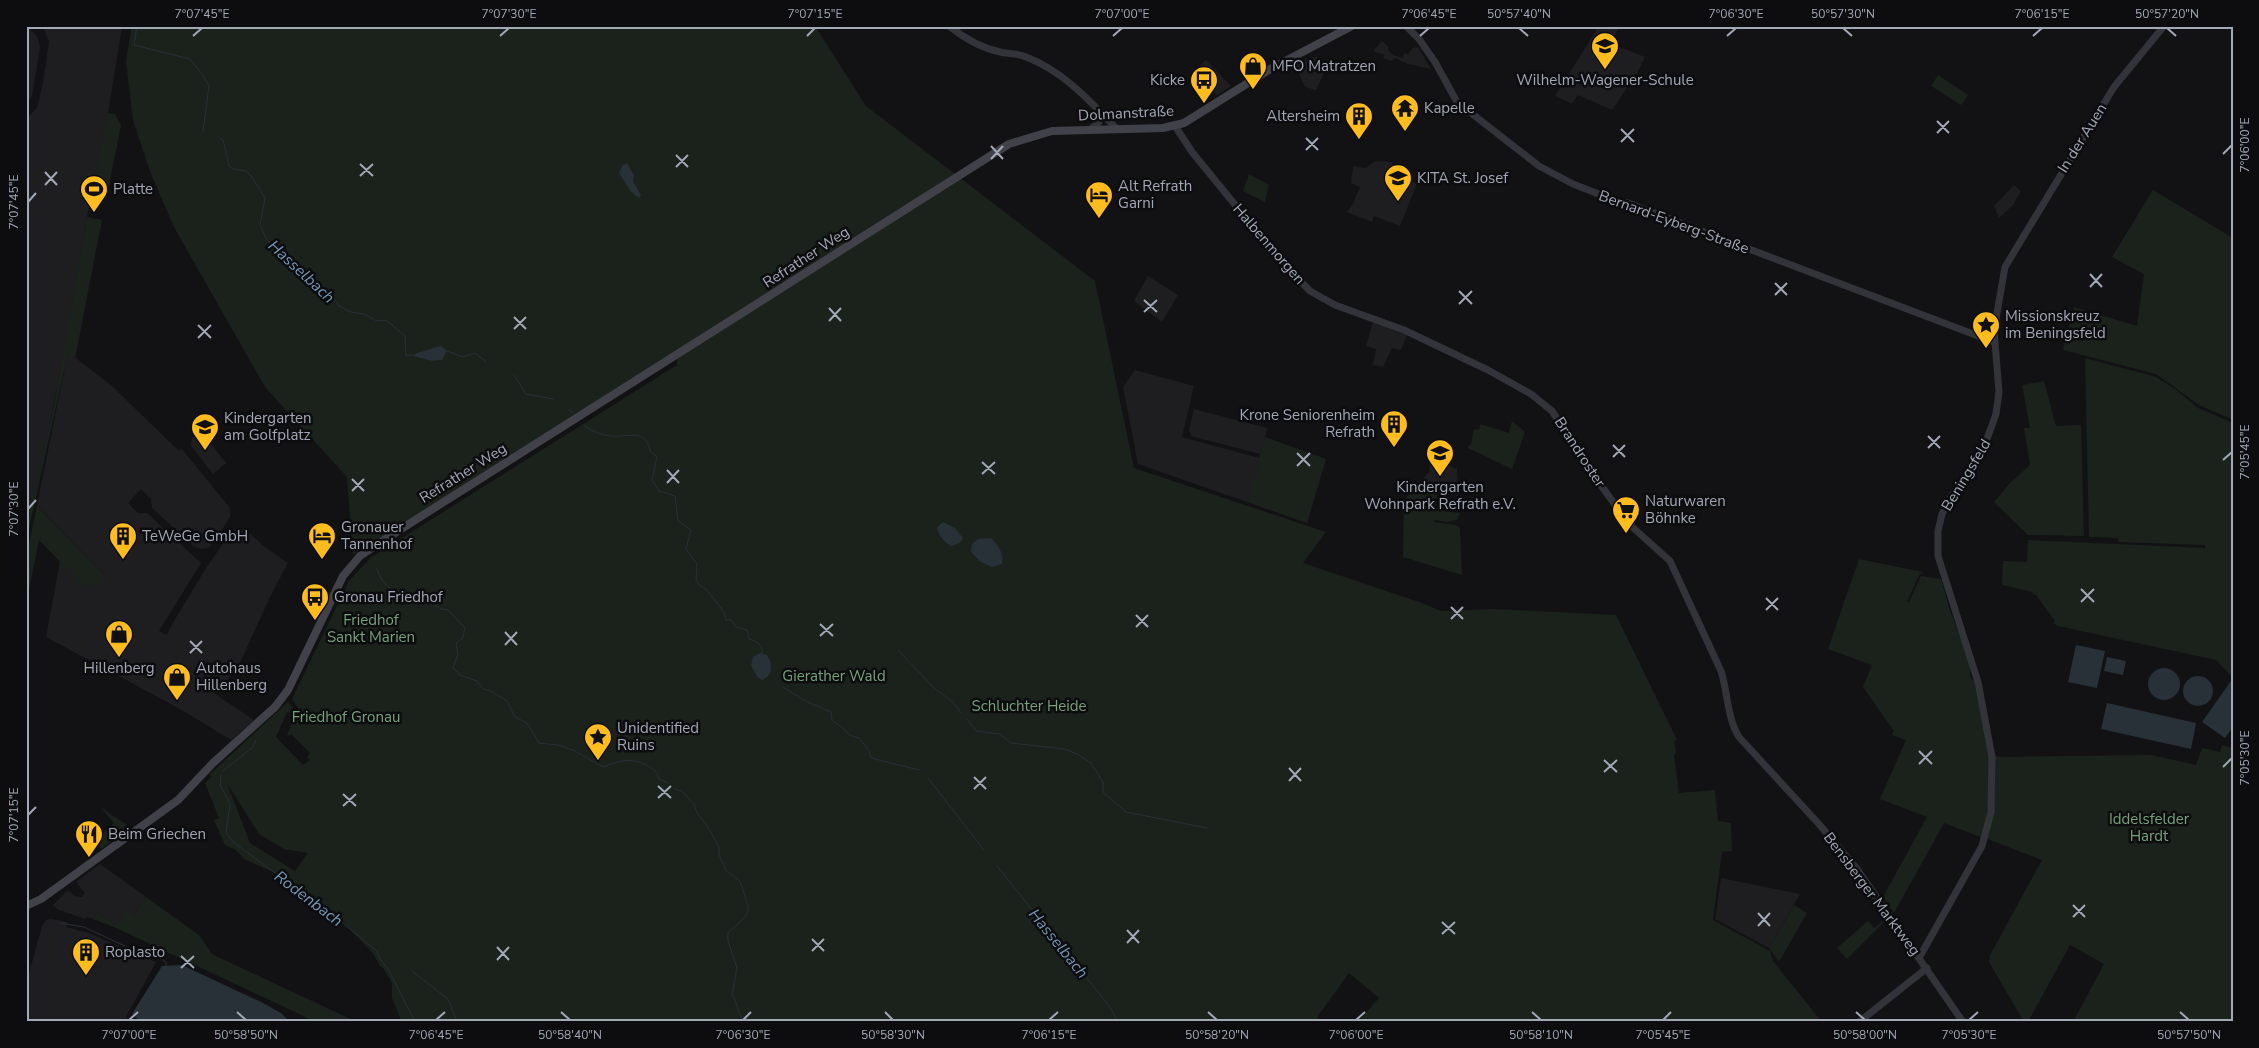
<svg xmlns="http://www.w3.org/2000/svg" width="2259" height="1048" font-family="'Nunito Sans',sans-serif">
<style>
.built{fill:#1e1e21}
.green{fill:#1a221b;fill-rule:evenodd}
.water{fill:#283038}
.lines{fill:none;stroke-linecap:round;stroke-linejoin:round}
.stream{stroke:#283038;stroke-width:1}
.tertiary{stroke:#333439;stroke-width:7}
.secondary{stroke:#414249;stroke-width:8}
.ticks{fill:none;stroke:#a2a8b6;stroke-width:2}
.labels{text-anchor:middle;stroke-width:5;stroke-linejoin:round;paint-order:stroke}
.poi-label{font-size:15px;fill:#a2a8b6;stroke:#0d0d0f;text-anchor:start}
.street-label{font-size:15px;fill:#a2a8b6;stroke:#0d0d0f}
.park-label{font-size:15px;fill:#78a27c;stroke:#0d0d0f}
.water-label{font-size:16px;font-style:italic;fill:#7695b4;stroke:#0d0d0f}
.neatline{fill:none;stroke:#a2a8b6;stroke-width:2}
.ticks-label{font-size:12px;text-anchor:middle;fill:#a2a8b6}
</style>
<rect width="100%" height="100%" fill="#121214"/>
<!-- built -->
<g class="built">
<path d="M26 26 37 36 40 47 32 95 26 107Z"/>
<path d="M43 26H122L105 132 87 217 62 363 37 486 26 528V119L37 108 43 83 49 42Z"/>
<path d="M1599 26H1611L1618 29 1610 43 1645 57 1637 73 1612 110 1578 95 1572 104 1555 96Z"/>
<path d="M1382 41 1389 47 1388 50 1393 55 1403 58 1404 53 1408 54 1413 48 1418 47 1431 69 1408 64 1395 58 1391 61 1383 58 1385 55 1373 51Z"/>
<path d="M1311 57H1319L1328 65 1316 90 1305 87 1295 65Z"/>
<path d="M1206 60 1231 86 1217 95 1192 73Z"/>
<path d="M1375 161 1392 162 1399 175 1417 184 1400 226 1374 216 1372 222 1347 212 1353 204 1360 187 1351 183 1353 166 1366 168Z"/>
<path d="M2014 185 2021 191 2013 205 1999 218 1994 206Z"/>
<path d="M1148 276 1178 295 1162 322 1134 301Z"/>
<path d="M1373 322 1407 335 1401 350 1392 348 1383 367 1373 365 1376 349 1366 346Z"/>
<path d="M68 352 112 386 179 451 181 448 230 508V517L214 542 208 548 202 549 193 546 152 508 151 499 141 489 128 503 138 513H147L201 563 159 631 167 635 171 626 206 568 230 534 235 529H242L248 532 266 548 288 563 272 593 237 669 215 694 254 720 231 740 180 709 46 637 60 561 81 583 108 579 37 505Z"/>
<path d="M1135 370 1194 386 1182 437 1259 458 1260 454 1191 436 1189 430 1194 409 1267 428 1265 438 1326 459 1307 523 1138 464 1123 387Z"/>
<path d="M200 430 226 463 213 474 191 446 192 438Z"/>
<path d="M1431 457 1457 469 1458 496 1438 489 1436 503 1418 482H1420L1429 472Z"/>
<path d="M100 864 146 897 134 916 116 925 97 913 93 919 87 917 85 919 59 910 53 905 68 890 74 896 82 897 85 893 76 882Z"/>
<path d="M1721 878 1800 894 1769 948 1715 919Z"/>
<path d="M51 919 67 922 66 927 89 933 156 962 126 1017 133 1022H26V984L42 926 46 920Z"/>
</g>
<!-- green -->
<g class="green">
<path d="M132 26H815L866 106 1095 281 1134 468 1326 532 1303 563 1422 603 1441 611 1494 609 1616 615 1677 740 1674 741 1676 752 1674 755 1679 793 1715 790 1718 821 1731 823 1732 851 1722 852 1713 920 1770 951 1773 961 1822 1022H1358L1379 998 1349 973 1318 1016 1317 1022H402L392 998V983L383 968 380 966 372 952 328 907 315 910 303 892 292 883 290 884 273 872 244 859 236 850 225 845 214 820 219 818 205 783 212 776 209 775 288 702 293 708 291 713 287 712 276 737 303 765 310 760 307 757 310 753 291 734 289 736 287 735 298 708 292 699 349 581 370 558 677 365V350L353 555 347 477 265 387 174 227 151 174 133 120 126 61ZM227 783 259 834 284 849 308 853 295 871 250 843Z"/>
<path d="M1938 75 1968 95 1961 105 1931 86Z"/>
<path d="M108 113 115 114 121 125 109 186 94 183Z"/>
<path d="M1249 174 1269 185 1265 202 1243 191Z"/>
<path d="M2153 190 2233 238V420L2199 405 2156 374 2063 350 2074 307 2137 326 2144 274 2112 257Z"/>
<path d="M87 217 102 220 75 359 68 353 26 542V527L54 405Z"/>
<path d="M2085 358 2156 377 2175 389 2198 408 2233 423V678L2216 660 2058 626 2053 623 2055 621 2036 595 2032 594 2033 592 2002 585 2003 561 2027 562 2028 540 2205 548V545L2118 542V538L2089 537Z"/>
<path d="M2044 381 2056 426 2081 425 2084 536 2028 535 1994 502 2010 483 2030 465 2024 428H2030L2022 385Z"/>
<path d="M1512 421 1525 432 1512 469 1468 448 1469 445H1471L1474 429 1479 430 1480 424 1509 433Z"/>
<path d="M1265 437 1326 459 1307 523 1248 502Z"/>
<path d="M1418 482 1437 489 1435 510 1460 513 1457 520 1447 522 1435 520 1434 522 1456 525 1460 528 1462 575 1403 557 1404 501Z"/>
<path d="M37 505 44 513 108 579C99 586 92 589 81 583L39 540 26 604V559Z"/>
<path d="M1859 559 1923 572 1919 575 1907 602H1909L1921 576 1941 579 1950 611 1970 660V678L1975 681 1989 754V801L1983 838 1944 823 1894 913 1883 897 1927 817 1880 799 1906 740 1892 735 1894 731 1863 687 1872 665 1828 649Z"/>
<path d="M2222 745 2233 748V1022H2073L2104 964 2070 945 2028 1022H2024L1989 962 1990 955 2042 860 1988 839 1991 820 1992 755 2000 757 2151 755 2196 765 2202 748 2220 752Z"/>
<path d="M100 807 127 825 123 833 101 849 90 836 99 829 103 833 114 823Z"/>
<path d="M146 897 199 935 212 954 357 1022H316L116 928 93 919 97 913 116 925 127 913 134 916Z"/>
<path d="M1794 905 1807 913 1779 962 1769 948Z"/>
<path d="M1885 919 1886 920 1847 959 1837 948 1868 921 1874 928Z"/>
</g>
<!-- water -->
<g class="water">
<path d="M627 163 634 175 633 181 641 195 639 198C630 193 625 182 619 173L622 166Z"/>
<path d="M441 346 447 351 442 360 432 361 413 356 417 353Z"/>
<path d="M943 522 955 528 963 538 960 543 951 546C944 542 938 535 937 527Z"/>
<path d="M991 538C998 545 1004 553 1002 564L992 567 981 562 971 552 972 544 978 539Z"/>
<path d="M2076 645 2105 651 2097 688 2068 682Z"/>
<path d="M760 653 767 655C773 664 773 676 762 680L757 677 751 665 753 657Z"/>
<path d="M2107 657 2126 661 2123 675 2104 671Z"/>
<circle cx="2164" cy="684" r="16"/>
<circle cx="2198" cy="691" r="15"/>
<path d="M2231 681 2233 682V727L2225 738 2202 722Z"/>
<path d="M2107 703 2196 723 2191 749 2101 729Z"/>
<path d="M182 965 261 1002 281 1013 290 1022H141L132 1014 162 966Z"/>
</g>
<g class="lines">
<!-- stream -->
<g class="stream">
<path d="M137 26 134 45 190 59 203 75 209 86 203 132"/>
<path d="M219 137 223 140 229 166 233 169 246 171 251 176 265 198 260 225 267 240 304 277 320 283 328 290 339 306 351 312 364 314 377 321 386 320 405 336 406 356 413 355"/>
<path d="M447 351 463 357 475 353 486 362"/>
<path d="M514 375 526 394 553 399"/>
<path d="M569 410 574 414"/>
<path d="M585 426C592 431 603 436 611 436 627 438 646 427 650 451L657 457 652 480 659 491 675 496 678 521 691 530 686 549 697 564 696 580 699 585 706 589 724 612 726 620H731L736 627 747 630 749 639C757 641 763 645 762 653"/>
<path d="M377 569C382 584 389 591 405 591L413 598 425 604H433L441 609 448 610 465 628 463 637 456 644 458 654 453 668 460 675 477 681 483 689 491 691 507 701 515 717 527 723 539 743 559 745 575 751 603 767C619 761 630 757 646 765 653 769 656 770 659 779L668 783"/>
<path d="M898 650 934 688 953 702 962 714"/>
<path d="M783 687 805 701 831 712 832 720 843 728 849 735 859 738 869 751 871 758 919 770"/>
<path d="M966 718 976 731 1000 734 1011 743 1065 749 1079 755 1091 763 1103 782V792L1126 812 1207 828"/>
<path d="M223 771 253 747 256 740"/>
<path d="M221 775 220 785 230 804 226 833 234 843 328 911 377 951 380 959 389 971 415 1022"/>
<path d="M928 778 984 850"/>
<path d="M674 789 682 791 694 804 697 813 706 824 719 847V855L726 870 739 880 742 887 748 906V911L745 917 728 933V941L737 968 732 995C737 1001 737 1012 744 1022"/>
<path d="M997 866 1110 1007 1118 1022"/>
<path d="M60 923 84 927 142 954C151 954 159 958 166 962V967"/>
<path d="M412 971 448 999 457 1022"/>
</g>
<!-- tertiary -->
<g class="tertiary">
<path d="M949 26C964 38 981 48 1000 52 1009 54 1018 53 1026 57 1063 71 1089 100 1116 128"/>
<path d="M1406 26 1419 39 1435 62 1457 102 1539 166 1573 184 1619 202 1628 203 1994 342"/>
<path d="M1175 126 1192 152 1281 261 1310 291 1335 305 1404 330 1488 370 1531 394 1552 411 1595 477 1629 524 1670 561 1721 671C1728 693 1727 718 1739 737L1818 823 1857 869 1963 1022"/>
<path d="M1091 129 1099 122 1101 113"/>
<path d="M1919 958 1982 846 1991 812 1992 757 1978 682 1938 556V531L1942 514 1951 497 1983 450 1996 414 1999 392 1994 330 2005 267 2114 87 2164 26"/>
<path d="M1859 1022 1927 968"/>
</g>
<!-- secondary -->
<path class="secondary" d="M26 906 41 899 178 800 213 763 275 707 288 690 343 576 360 556 390 536 1009 144 1052 131 1163 128 1184 123 1272 68 1352 26"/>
</g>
<!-- ticks -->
<path class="ticks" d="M1519 28 1528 36M1843 28 1852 36M2167 28 2176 36M193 36 202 28M500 36 509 28M807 36 815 28M1113 36 1122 28M1420 36 1429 28M1727 36 1736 28M2033 36 2042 28M1937 121 1949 133M1621 129 1634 142M1937 133 1949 121M1306 138 1318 150M1621 142 1634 129M991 146 1003 159M1306 150 1318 138M2223 154 2232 145M676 155 688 167M991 159 1003 146M360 164 373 176M676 167 688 155M45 172 57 185M360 176 373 164M45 185 57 172M28 202 36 193M2090 274 2102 287M1775 283 1787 295M2090 287 2102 274M1459 291 1472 304M1775 295 1787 283M1144 300 1157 312M1459 304 1472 291M829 308 841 321M1144 312 1157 300M514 317 526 329M829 321 841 308M198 325 211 338M514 329 526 317M198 338 211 325M1928 436 1940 448M1613 445 1625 457M1928 448 1940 436M1297 453 1310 466M1613 457 1625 445M2223 460 2232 452M982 462 995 474M1297 466 1310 453M667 470 679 483M982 474 995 462M352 479 364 491M667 483 679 470M352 491 364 479M28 509 36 500M2081 589 2094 602M1766 598 1778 610M2081 602 2094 589M1451 607 1463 619M1766 610 1778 598M1136 615 1148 627M1451 619 1463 607M820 624 833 636M1136 627 1148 615M505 632 517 645M820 636 833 624M190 641 202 653M505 645 517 632M190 653 202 641M1919 751 1932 764M1604 760 1617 772M1919 764 1932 751M2223 767 2232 758M1289 768 1301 781M1604 772 1617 760M974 777 986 789M1289 781 1301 768M658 786 671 798M974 789 986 777M343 794 356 806M658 798 671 786M343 806 356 794M28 815 36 807M2073 905 2085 917M1758 913 1770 926M2073 917 2085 905M1442 922 1455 934M1758 926 1770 913M1127 930 1139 943M1442 934 1455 922M812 939 824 951M1127 943 1139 930M497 947 509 960M812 951 824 939M181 956 194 968M497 960 509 947M181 968 194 956M237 1012 246 1020M561 1012 570 1020M885 1012 893 1020M1208 1012 1217 1020M1532 1012 1541 1020M1856 1012 1865 1020M2180 1012 2189 1020M129 1020 138 1012M436 1020 445 1012M743 1020 751 1012M1049 1020 1058 1012M1356 1020 1365 1012M1663 1020 1671 1012M1969 1020 1978 1012"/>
<!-- icons -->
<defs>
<g id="school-pin" transform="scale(1.4375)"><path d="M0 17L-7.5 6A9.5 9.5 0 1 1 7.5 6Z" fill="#ffbc1f" stroke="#0d0d0f"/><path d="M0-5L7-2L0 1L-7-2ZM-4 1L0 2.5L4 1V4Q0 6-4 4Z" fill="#111"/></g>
<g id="shop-pin" transform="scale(1.4375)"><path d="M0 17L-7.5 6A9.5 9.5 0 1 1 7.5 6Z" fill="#ffbc1f" stroke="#0d0d0f"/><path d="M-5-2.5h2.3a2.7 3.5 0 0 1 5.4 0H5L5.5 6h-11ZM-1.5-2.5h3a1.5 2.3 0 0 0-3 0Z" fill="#111"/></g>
<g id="bus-pin" transform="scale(1.4375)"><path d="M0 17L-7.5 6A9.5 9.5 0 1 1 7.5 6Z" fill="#ffbc1f" stroke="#0d0d0f"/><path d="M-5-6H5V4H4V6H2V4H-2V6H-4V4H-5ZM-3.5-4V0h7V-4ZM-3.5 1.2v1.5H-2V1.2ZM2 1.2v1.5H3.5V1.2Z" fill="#111"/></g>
<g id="temple-pin" transform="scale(1.4375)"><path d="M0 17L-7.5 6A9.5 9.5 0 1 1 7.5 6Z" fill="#ffbc1f" stroke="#0d0d0f"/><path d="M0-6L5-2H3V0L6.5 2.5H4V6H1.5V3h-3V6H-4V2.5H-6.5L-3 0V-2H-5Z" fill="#111"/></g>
<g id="building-pin" transform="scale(1.4375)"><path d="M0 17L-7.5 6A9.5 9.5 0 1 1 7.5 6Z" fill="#ffbc1f" stroke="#0d0d0f"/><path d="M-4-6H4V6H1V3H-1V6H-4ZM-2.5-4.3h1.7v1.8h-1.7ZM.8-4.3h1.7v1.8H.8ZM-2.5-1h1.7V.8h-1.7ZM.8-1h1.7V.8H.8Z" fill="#111"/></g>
<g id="stadium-pin" transform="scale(1.4375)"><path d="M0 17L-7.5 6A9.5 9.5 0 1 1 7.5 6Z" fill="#ffbc1f" stroke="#0d0d0f"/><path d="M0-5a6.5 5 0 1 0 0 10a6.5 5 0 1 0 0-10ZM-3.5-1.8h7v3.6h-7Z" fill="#111"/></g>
<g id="hotel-pin" transform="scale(1.4375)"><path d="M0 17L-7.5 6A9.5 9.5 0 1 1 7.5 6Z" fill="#ffbc1f" stroke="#0d0d0f"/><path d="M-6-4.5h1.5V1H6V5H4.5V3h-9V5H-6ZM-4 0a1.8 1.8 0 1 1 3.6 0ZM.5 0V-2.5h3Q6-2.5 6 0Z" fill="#111"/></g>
<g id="sight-pin" transform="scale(1.4375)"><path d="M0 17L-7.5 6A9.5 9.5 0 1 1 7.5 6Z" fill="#ffbc1f" stroke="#0d0d0f"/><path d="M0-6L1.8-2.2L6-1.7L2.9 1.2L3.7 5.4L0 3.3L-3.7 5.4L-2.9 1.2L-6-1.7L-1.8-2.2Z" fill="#111"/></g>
<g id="supermarket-pin" transform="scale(1.4375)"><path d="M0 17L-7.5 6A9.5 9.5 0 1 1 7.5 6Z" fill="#ffbc1f" stroke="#0d0d0f"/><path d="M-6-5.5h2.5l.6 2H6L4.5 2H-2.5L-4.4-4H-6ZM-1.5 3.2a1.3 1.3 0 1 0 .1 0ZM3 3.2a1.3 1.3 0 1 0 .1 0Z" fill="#111"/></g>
<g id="restaurant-pin" transform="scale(1.4375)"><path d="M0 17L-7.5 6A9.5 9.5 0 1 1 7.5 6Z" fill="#ffbc1f" stroke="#0d0d0f"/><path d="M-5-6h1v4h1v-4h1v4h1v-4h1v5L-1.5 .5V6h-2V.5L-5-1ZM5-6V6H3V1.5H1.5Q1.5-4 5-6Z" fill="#111"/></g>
</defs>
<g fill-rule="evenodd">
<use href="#school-pin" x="1605" y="46"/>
<use href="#shop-pin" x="1253" y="66"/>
<use href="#bus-pin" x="1204" y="80"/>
<use href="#temple-pin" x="1405" y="108"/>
<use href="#building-pin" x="1359" y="116"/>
<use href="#school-pin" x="1398" y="178"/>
<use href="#stadium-pin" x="94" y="189"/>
<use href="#hotel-pin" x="1099" y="195"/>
<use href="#sight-pin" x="1986" y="325"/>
<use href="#building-pin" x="1394" y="424"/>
<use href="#school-pin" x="205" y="427"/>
<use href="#school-pin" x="1440" y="453"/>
<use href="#supermarket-pin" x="1626" y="510"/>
<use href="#building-pin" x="123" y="536"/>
<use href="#hotel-pin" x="322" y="536"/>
<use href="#bus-pin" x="315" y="597"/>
<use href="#shop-pin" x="119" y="634"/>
<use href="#shop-pin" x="177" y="677"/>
<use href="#sight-pin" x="598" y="737"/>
<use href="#restaurant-pin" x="89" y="834"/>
<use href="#building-pin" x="86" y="952"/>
</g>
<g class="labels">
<!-- poi labels -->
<g class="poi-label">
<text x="1272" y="71">MFO Matratzen</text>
<text x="1185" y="85" text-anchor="end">Kicke</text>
<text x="1605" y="85" text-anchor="middle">Wilhelm-Wagener-Schule</text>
<text x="1424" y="113">Kapelle</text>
<text x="1340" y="121" text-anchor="end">Altersheim</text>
<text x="1417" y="183">KITA St. Josef</text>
<text x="1118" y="191">Alt Refrath<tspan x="1118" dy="17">Garni</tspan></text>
<text x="113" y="194">Platte</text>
<text x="2005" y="321">Missionskreuz<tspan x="2005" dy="17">im Beningsfeld</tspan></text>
<text x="1375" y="420" text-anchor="end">Krone Seniorenheim<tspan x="1375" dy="17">Refrath</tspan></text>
<text x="224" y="423">Kindergarten<tspan x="224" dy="17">am Golfplatz</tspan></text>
<text x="1440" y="492" text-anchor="middle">Kindergarten<tspan x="1440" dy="17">Wohnpark Refrath e.V.</tspan></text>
<text x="1645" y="506">Naturwaren<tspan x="1645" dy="17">Böhnke</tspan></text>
<text x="341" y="532">Gronauer<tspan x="341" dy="17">Tannenhof</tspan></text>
<text x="142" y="541">TeWeGe GmbH</text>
<text x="334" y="602">Gronau Friedhof</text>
<text x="119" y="673" text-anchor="middle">Hillenberg</text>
<text x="196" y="673">Autohaus<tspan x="196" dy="17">Hillenberg</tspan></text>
<text x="617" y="733">Unidentified<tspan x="617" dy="17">Ruins</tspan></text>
<text x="108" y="839">Beim Griechen</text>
<text x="105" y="957">Roplasto</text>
</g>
<!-- street labels -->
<g class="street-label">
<text transform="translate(1126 113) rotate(-3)" y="5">Dolmanstraße</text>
<text transform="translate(2082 138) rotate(-58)" y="5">In der Auen</text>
<text transform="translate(1674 222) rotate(20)" y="5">Bernard-Eyberg-Straße</text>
<text transform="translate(1269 244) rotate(49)" y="5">Halbenmorgen</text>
<text transform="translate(806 257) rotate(-33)" y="5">Refrather Weg</text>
<text transform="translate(1580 452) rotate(57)" y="5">Brandroster</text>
<text transform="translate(463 473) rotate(-32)" y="5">Refrather Weg</text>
<text transform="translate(1966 475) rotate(-59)" y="5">Beningsfeld</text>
<text transform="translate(1872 894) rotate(53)" y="5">Bensberger Marktweg</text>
</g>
<!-- park labels -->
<g class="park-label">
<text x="371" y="625">Friedhof<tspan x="371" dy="17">Sankt Marien</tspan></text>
<text x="834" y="681">Gierather Wald</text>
<text x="1029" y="711">Schluchter Heide</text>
<text x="346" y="722">Friedhof Gronau</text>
<text x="2149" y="824">Iddelsfelder<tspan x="2149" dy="17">Hardt</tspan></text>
</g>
<!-- water labels -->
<g class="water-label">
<text transform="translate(302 271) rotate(43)" y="6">Hasselbach</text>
<text transform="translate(309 898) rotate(37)" y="6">Rodenbach</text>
<text transform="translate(1059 943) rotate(51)" y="6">Hasselbach</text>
</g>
</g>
<!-- border -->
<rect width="2259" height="1048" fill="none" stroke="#0d0d0f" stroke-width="55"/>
<rect x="28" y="28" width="2204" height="992" class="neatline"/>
<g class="ticks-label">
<text x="202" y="18">7°07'45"E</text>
<text x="509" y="18">7°07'30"E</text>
<text x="815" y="18">7°07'15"E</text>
<text x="1122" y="18">7°07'00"E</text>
<text x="1429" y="18">7°06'45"E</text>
<text x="1519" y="18">50°57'40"N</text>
<text x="1736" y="18">7°06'30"E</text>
<text x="1843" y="18">50°57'30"N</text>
<text x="2042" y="18">7°06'15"E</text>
<text x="2167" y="18">50°57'20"N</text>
<text transform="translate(2245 145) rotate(-90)" y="4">7°06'00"E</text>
<text transform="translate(14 202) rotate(-90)" y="4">7°07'45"E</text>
<text transform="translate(2245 452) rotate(-90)" y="4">7°05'45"E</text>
<text transform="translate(14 509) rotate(-90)" y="4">7°07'30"E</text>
<text transform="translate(2245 758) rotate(-90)" y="4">7°05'30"E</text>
<text transform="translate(14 815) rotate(-90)" y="4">7°07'15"E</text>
<text x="129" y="1039">7°07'00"E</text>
<text x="246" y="1039">50°58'50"N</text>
<text x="436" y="1039">7°06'45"E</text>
<text x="570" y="1039">50°58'40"N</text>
<text x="743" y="1039">7°06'30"E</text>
<text x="893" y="1039">50°58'30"N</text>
<text x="1049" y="1039">7°06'15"E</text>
<text x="1217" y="1039">50°58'20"N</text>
<text x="1356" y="1039">7°06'00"E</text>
<text x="1541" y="1039">50°58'10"N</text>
<text x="1663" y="1039">7°05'45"E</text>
<text x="1865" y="1039">50°58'00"N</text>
<text x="1969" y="1039">7°05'30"E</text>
<text x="2189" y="1039">50°57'50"N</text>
</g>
</svg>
